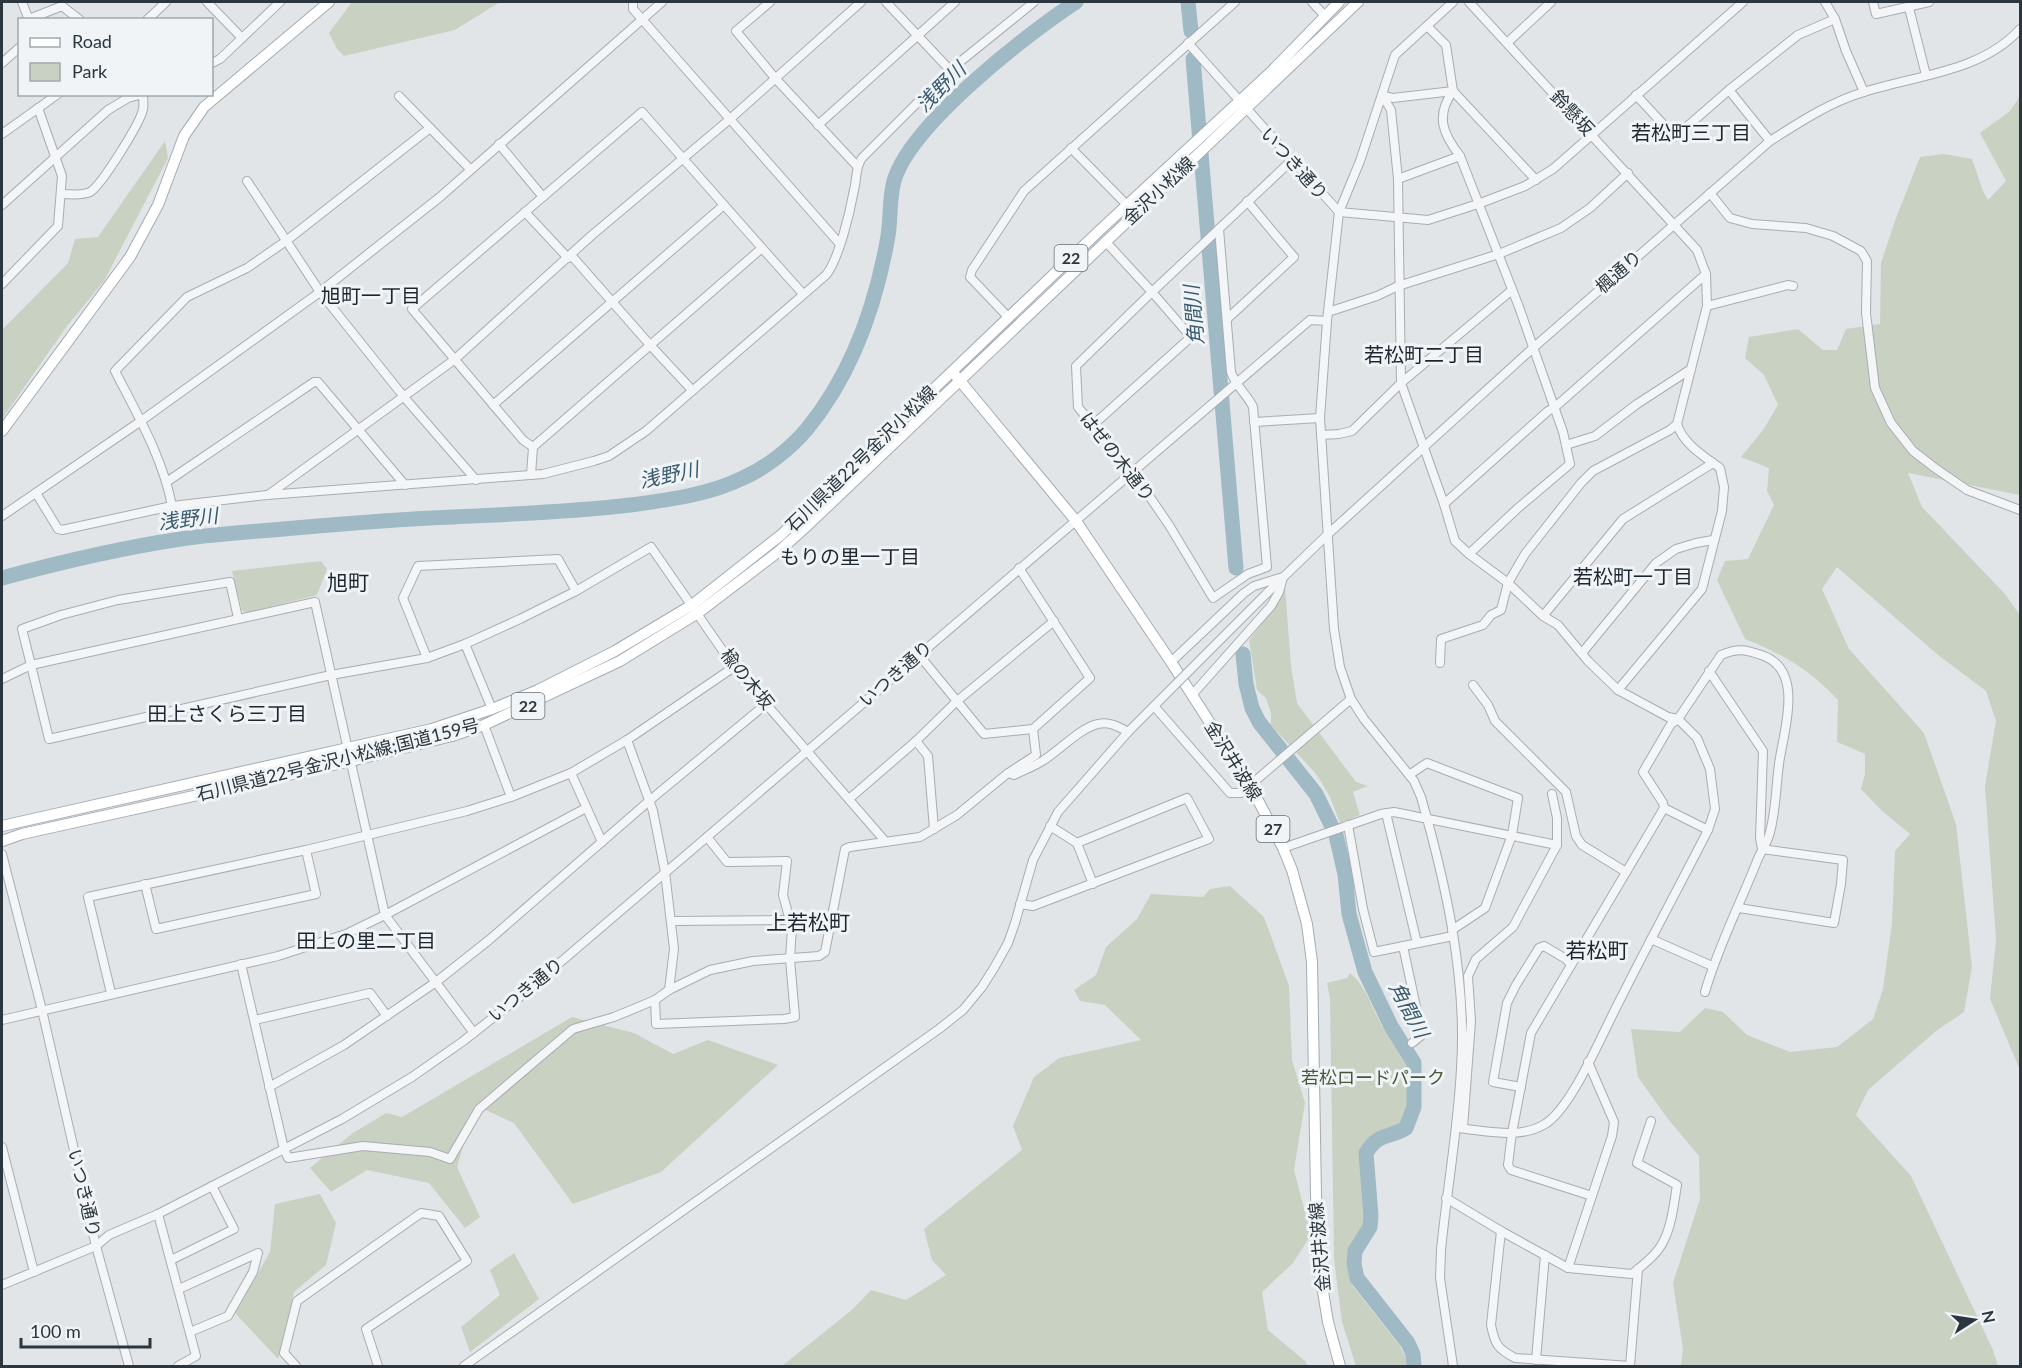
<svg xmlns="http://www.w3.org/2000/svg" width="2022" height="1368" font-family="Lato,'Noto Sans JP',sans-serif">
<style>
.green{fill:#c9d1c3}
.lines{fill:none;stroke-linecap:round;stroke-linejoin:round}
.river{stroke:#9fb9c5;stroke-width:15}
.minor-casing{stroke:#a7adb2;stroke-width:10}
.major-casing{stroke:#a1acb3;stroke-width:12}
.minor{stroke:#f3f5f7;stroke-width:8}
.major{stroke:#fff;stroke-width:10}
.minor-bridge-casing{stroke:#a7adb2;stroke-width:10;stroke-linecap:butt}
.minor-bridge{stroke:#f3f5f7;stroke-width:8}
.labels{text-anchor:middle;stroke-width:6;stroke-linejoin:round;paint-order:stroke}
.shield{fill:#f0f4f6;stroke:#666f75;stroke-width:1.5}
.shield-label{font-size:16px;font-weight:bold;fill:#2b363e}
.street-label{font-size:18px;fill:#2b363e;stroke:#f0f4f6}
.park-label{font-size:18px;fill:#455939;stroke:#f0f4f6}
.water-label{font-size:20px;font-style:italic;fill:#395b6e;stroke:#f0f4f6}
.neighbourhood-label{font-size:20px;fill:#1d262f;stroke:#f0f4f6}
.quarter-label{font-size:21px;fill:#1d262f;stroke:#f0f4f6}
</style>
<rect width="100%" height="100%" fill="#e1e5e8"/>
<!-- green -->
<g class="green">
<path d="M352 2H500L455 30 344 56 337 49 329 33Z"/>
<path d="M2020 96V495L1908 473 1922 507 2005 594 2020 615V1070L1990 999 1996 940 1985 786 1996 721 1986 691 1938 655 1837 567 1822 589 1849 649 1924 733 1956 824 1972 967 1964 1012 1936 1031 1868 1090 1856 1115 1911 1176 1993 1350 1998 1366H1681L1683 1349 1673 1283 1700 1199 1699 1156 1668 1119 1638 1077 1631 1029 1680 1032 1705 1008 1723 1012 1747 1035 1790 1052 1837 1047 1873 1019 1883 989 1892 923 1895 851 1910 834 1882 811 1861 789 1865 774V754L1837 742 1838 700C1810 670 1783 654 1745 639L1717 580 1725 561 1748 559 1774 505 1767 491 1769 468 1741 457 1763 430 1778 405 1764 375 1745 358 1749 337 1798 329 1823 350H1837L1846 329 1880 324 1881 263 1896 218 1920 157 1944 154 1972 159 1983 191 1988 200 2006 181 1980 133 2010 111Z"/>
<path d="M165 141 168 158 104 281 67 326 2 419V330L68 263 75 239 98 237Z"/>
<path d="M321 561 327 569 317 595 246 613 242 610 232 571Z"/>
<path d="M1285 587 1291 666 1297 703 1356 782 1368 786 1353 792 1360 815 1340 823 1330 797 1317 775 1271 725V713L1266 698 1257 690 1249 640 1273 610Z"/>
<path d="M1230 886 1264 917 1289 986 1292 1060 1305 1103 1294 1170 1311 1235 1293 1263 1262 1292 1268 1330 1305 1361 1307 1366H782L853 1309 871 1290 906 1300 946 1275 932 1260 924 1229 1022 1150 1013 1126 1034 1077 1059 1058 1141 1040 1105 1005 1080 1001 1074 990 1096 975 1106 947 1137 919 1151 894 1203 897 1210 889Z"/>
<path d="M1350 973C1368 988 1372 1010 1384 1029 1391 1039 1401 1042 1408 1051 1421 1067 1414 1111 1406 1128L1395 1135 1376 1139 1366 1153 1364 1224 1348 1252 1347 1267 1352 1285 1400 1346 1406 1358V1366H1356L1342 1322 1334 1259 1330 998 1327 983 1347 978Z"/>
<path d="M572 1017 634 1033 673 1054 708 1040 778 1065 661 1172 573 1204 514 1123 475 1105 457 1167 480 1217 465 1228 429 1183 367 1170 331 1192 310 1168 353 1133 386 1113 402 1117Z"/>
<path d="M320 1194 336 1223 326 1265 294 1292 278 1359 235 1313 270 1252 275 1204Z"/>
<path d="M514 1253 539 1299 470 1352 461 1327 500 1295 490 1270Z"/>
</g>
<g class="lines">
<!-- river -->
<g class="river">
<path d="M1188 2 1191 31"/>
<path d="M1193 59 1236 568"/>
<path d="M2 578C61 562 120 548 181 539 215 534 249 532 283 529 340 524 397 519 453 517 513 514 572 512 630 505 668 500 708 495 743 478 766 468 791 448 807 429 852 374 876 305 888 236 891 218 889 199 894 181 910 125 1027 34 1076 2"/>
<path d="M1243 654 1246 684 1252 708 1259 722 1316 794 1336 835 1345 874 1349 914 1365 972 1391 1026 1414 1063V1107L1406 1128C1388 1139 1379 1132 1366 1153L1371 1216 1370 1227 1355 1251 1354 1264 1357 1278 1408 1343 1413 1354 1414 1366"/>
</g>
<!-- minor casing -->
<g class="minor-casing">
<g id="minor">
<path d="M22 2 29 20"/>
<path d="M207 2 242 38"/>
<path d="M633 2V9L839 243"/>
<path d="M770 2 736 31 775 78 857 166"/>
<path d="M886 2 950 70"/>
<path d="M1312 2 1324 15"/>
<path d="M1469 2 1697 250 1706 274 1707 306 1677 424C1683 444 1705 457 1720 468L1724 487 1722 511 1702 589 1618 690"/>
<path d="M1825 2 1835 19 1846 51 1864 92"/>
<path d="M1873 2 1876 14 1929 2"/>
<path d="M1909 8 1926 75"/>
<path d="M29 19 62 6 80 20"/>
<path d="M147 20 166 2"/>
<path d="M1427 26 1446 45 1453 91 1536 180"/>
<path d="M1188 43 1339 212"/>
<path d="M1507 43 1551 2"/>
<path d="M2 63 20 47"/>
<path d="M212 63 220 59 280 2"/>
<path d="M1729 90 1770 141"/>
<path d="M1453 91C1435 116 1443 134 1460 156L1519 307 1563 432 1570 464 1518 508 1469 554"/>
<path d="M1382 95 1391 110 1398 179 1401 383 1444 504 1455 541 1469 554 1508 583 1543 616 1558 625 1588 661 1618 690 1668 717 1678 719 1697 738 1710 769 1715 809 1708 830C1680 885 1650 940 1622 996 1605 1027 1573 1107 1545 1124 1519 1140 1485 1130 1456 1128"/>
<path d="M1382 95 1393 98 1453 91"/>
<path d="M1636 95 1675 137 1729 90 1798 35 1835 19"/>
<path d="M399 96 470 169"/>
<path d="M818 125 955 2"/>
<path d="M2 134 58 94"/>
<path d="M499 144 543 197"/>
<path d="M1071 148 1127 205"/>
<path d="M1398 179 1460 156"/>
<path d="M247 181 320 292 404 397 476 480"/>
<path d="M1710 193 1730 218 1752 224 1806 228 1833 236 1861 251 1867 261 1866 313 1875 388 1891 423 1913 451 1935 468 1967 490 2020 510"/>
<path d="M62 194C71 194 82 196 90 192 101 186 141 122 143 109 144 105 143 99 143 94"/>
<path d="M2 205 108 110 128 98 143 94"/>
<path d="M525 212 568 258"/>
<path d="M1339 212 1428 220 1478 204 1525 186 1553 169 1743 2"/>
<path d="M1105 241 1152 292 1076 366 1078 407 1143 487 1169 525 1213 598 1248 574 1267 567 1253 407C1247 394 1236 387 1231 372L1219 229"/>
<path d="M762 248 803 294"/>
<path d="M571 255 651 346 692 390"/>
<path d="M2 284 58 226 62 176 38 108"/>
<path d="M1707 306 1788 285 1793 286"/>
<path d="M1328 312 1377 296 1398 286 1499 254 1561 228 1590 208 1628 173"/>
<path d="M1009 318 970 277 972 270 1024 191 1235 2"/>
<path d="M1227 319 1294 257 1247 201"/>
<path d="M1327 321 1320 418 1334 629 1340 667 1351 699 1364 719 1414 781 1421 797C1446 884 1467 978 1461 1068 1458 1129 1447 1189 1441 1250L1440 1278 1453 1366"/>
<path d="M493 405 724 205"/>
<path d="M1254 422 1320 418"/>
<path d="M1093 425 1191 337 1152 292 1291 161"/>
<path d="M1321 435 1339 434 1352 431 1401 383 1512 290"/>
<path d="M1566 445 1595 436 1637 404 1691 369"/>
<path d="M531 475 533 447 762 248 642 112 412 309 523 440 533 447"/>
<path d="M168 481 314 382H318L405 485"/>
<path d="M36 493 58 529 62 530 172 506 267 495 543 474 594 461 609 456 646 431 826 275C839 259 850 212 854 190 857 179 855 168 862 158L950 70 1034 2"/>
<path d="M268 495 454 360 591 236 730 119 861 2"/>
<path d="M1444 504 1548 411 1554 408 1706 274"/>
<path d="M172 506C163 458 137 414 115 371L187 297 247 268 286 241 430 128"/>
<path d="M2 516 141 421 320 292 440 197 662 2"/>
<path d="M1266 594 1327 535 1533 348 1770 141C1800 122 1830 102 1864 92 1917 75 1981 72 2020 29"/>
<path d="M1543 616 1623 519 1713 463"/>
<path d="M465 644 492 709"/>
<path d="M1582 653 1656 563 1676 549 1696 543 1713 540"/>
<path d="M919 655 984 734 1033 729 1090 678 1019 568"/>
<path d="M427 658 403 598 418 566 558 559 576 591"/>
<path d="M1171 662 1244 593 1254 586 1283 577 1279 592 1271 606 1192 695"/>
<path d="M1440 663 1441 639 1483 625 1491 615 1501 610 1508 583 1525 554 1581 483 1593 471 1670 430 1677 424"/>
<path d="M1709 671 1763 751 1760 838 1762 849"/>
<path d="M2 679 31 665 49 739 331 675 427 658 465 644 520 619 576 591 651 547 734 667 885 841"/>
<path d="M1473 685 1488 705 1495 721 1566 792 1576 836 1582 845 1626 872"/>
<path d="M1154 706 1230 793H1241L1351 699"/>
<path d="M484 725 511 797"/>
<path d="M627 740 653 811 665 872 674 949 669 990"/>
<path d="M916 741 928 756 934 829"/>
<path d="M1010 772 1036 755 1033 729"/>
<path d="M571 773 602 842"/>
<path d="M1409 775 1427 763 1518 798 1512 835 1485 908 1452 930"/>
<path d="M849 799 916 741 957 701 1054 621"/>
<path d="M1664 808 1708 830"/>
<path d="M1386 813 1417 943"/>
<path d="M1348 825 1363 909 1374 952 1453 936"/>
<path d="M1050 826 1077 843 1093 884"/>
<path d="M1283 848 1381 814 1394 812 1557 845"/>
<path d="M2 854 42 1010 96 1246 129 1366"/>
<path d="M145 884 156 929 316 894 306 850"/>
<path d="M1020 904 1033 906 1209 839 1187 798 1077 843"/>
<path d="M1739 908 1834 923 1841 884 1843 860 1762 849"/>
<path d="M671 921 790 920"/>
<path d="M1651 939 1712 966"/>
<path d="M1403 946 1422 1035 1412 1043"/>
<path d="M241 964 284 1149 288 1158 363 1146 430 1152 450 1159 479 1109 573 1029 614 1017 655 1000 669 990 710 970 753 961 819 956 825 952 845 849 850 847 920 837 957 815 1008 773 1014 775C1024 770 1035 766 1044 760 1060 750 1080 728 1098 724 1109 721 1119 727 1128 732"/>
<path d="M111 993 88 897 306 850 467 811 511 797 571 773 627 740 734 667"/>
<path d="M655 1000 656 1024 784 1019 795 1017 790 959 792 928 783 895 787 861 727 862 707 837"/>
<path d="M2 1020 278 956 346 934 385 915 315 602 31 665 22 629 61 615 118 600 230 582 238 618"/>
<path d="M255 1020 370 993 387 1016"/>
<path d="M474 1033 385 915 586 808"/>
<path d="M269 1087 344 1045 436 982 489 940 649 801 766 704"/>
<path d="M1521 1087 1493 1082 1507 1003 1516 985 1539 948 1544 946 1566 959 1571 965"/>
<path d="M1463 1128 1471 1021 1468 976 1476 959 1513 927 1557 845V818L1552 794"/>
<path d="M2 1147 34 1272"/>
<path d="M1592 1196 1511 1170 1508 1165 1512 1133 1531 1033 1664 808 1663 803 1643 772 1671 724 1678 719 1721 655C1739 647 1747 650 1764 656 1805 672 1783 733 1779 764 1776 786 1776 810 1770 832 1768 842 1761 851 1757 861 1740 904 1718 947 1705 992"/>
<path d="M1446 1198 1501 1231 1568 1268 1632 1274C1643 1265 1658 1254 1664 1240 1672 1224 1674 1203 1677 1185L1637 1163 1651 1121"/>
<path d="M158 1214 196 1356 178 1366"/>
<path d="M1501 1231 1491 1325C1495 1345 1498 1349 1515 1358L1630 1366 1638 1269"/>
<path d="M171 1260 234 1229 212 1186"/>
<path d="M1568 1268 1612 1136 1614 1122 1588 1062"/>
<path d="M2 1285 96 1246 109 1235 158 1214 342 1119 412 1077 462 1042 522 995 707 837 1310 320 1327 321 1339 212 1360 161 1395 55 1453 2"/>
<path d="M179 1289 258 1253 253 1272 228 1316 190 1332"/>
<path d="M1536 1360 1545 1255"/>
<path d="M296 1366 284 1353 297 1301 421 1213 439 1216 467 1261 366 1329 378 1366"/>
<path d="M464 1366 939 1029 963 1010 982 987 994 968 1008 943 1015 923 1033 860 1058 812 1128 732 1159 701"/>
</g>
</g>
<!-- major casing -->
<g class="major-casing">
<g id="major">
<path d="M956 376 1076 521 1171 662 1251 787 1283 848 1292 870 1307 924 1312 962 1316 1195 1319 1267 1328 1322 1340 1366"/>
<path d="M2 431 130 257 158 205 184 136 204 107 329 2"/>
<path d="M2 826 432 729 492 709 538 690 615 651 692 605 781 535 1100 230 1271 72 1339 2"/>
<path d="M2 841 22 834 351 761 452 736 484 725 620 661 698 613 778 552 808 525 1358 2"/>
</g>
</g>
<!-- minor -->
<use href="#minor" class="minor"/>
<!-- major -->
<use href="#major" class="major"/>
<!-- minor-bridge casing -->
<g class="minor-bridge-casing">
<path id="minor-bridge" d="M1159 701 1266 594"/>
</g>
<!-- minor-bridge -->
<use href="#minor-bridge" class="minor-bridge"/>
</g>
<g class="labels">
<!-- shield labels -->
<g class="shield">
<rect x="1054.5" y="245" width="33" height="26" rx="4.5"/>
<rect x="511.5" y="693" width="33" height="26" rx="4.5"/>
<rect x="1256.5" y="816" width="33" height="26" rx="4.5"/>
</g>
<g class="shield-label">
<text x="1071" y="264">22</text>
<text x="528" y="712">22</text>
<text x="1273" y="835">27</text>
</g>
<!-- street labels -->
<g class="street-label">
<text transform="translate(1572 113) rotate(47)" y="6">鈴懸坂</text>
<text transform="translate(1294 164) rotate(48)" y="6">いつき通り</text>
<text transform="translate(1159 191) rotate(-43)" y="6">金沢小松線</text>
<text transform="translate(1619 272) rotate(-41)" y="6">楓通り</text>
<text transform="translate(1117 457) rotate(52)" y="6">はぜの木通り</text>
<text transform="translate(861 459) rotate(-44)" y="6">石川県道22号金沢小松線</text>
<text transform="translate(896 674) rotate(-41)" y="6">いつき通り</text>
<text transform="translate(747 679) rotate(51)" y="6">楡の木坂</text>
<text transform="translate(338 760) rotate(-14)" y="6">石川県道22号金沢小松線;国道159号</text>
<text transform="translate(1233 761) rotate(58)" y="6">金沢井波線</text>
<text transform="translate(526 990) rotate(-39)" y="6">いつき通り</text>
<text transform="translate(84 1193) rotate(77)" y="6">いつき通り</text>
<text transform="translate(1320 1247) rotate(-95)" y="6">金沢井波線</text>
</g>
<!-- park labels -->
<g class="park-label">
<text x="1373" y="1084">若松ロードパーク</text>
</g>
<!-- water labels -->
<g class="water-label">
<text transform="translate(941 87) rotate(-45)" y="7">浅野川</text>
<text transform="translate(1194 315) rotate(-95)" y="7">角間川</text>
<text transform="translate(669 475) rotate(-12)" y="7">浅野川</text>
<text transform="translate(188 519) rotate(-7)" y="7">浅野川</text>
<text transform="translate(1409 1010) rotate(62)" y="7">角間川</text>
</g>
<!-- neighbourhood labels -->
<g class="neighbourhood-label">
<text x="1691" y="140">若松町三丁目</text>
<text x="371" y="303">旭町一丁目</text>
<text x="1424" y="362">若松町二丁目</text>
<text x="850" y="564">もりの里一丁目</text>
<text x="1633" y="584">若松町一丁目</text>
<text x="227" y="721">田上さくら三丁目</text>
<text x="366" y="948">田上の里二丁目</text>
</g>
<!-- quarter labels -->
<g class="quarter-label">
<text x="348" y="590">旭町</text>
<text x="808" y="930">上若松町</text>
<text x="1597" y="958">若松町</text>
</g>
</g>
<!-- border -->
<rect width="2022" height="1368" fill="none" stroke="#2b363e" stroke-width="6"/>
<!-- legend -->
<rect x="18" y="18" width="195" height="78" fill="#f0f4f6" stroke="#a1a8ac" stroke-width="1.5"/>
<rect x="30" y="38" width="30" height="9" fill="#ffffff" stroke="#a1a8ac" stroke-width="1.5"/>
<text x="72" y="48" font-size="18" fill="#2b363e">Road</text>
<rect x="30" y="63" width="30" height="18" fill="#c9d1c3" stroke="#a1a8ac" stroke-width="1.5"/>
<text x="72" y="78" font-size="18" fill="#2b363e">Park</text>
<!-- north arrow -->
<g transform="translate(1974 1320) rotate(78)" stroke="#f0f4f6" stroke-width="4.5" paint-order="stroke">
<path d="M0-4.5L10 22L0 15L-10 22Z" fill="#2b363e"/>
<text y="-9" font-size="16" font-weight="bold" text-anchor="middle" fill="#2b363e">N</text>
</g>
<!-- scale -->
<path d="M21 1338v9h129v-9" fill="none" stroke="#2b363e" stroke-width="3"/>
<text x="30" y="1338" font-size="18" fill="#2b363e" stroke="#f0f4f6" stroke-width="4.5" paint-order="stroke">100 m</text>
</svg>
